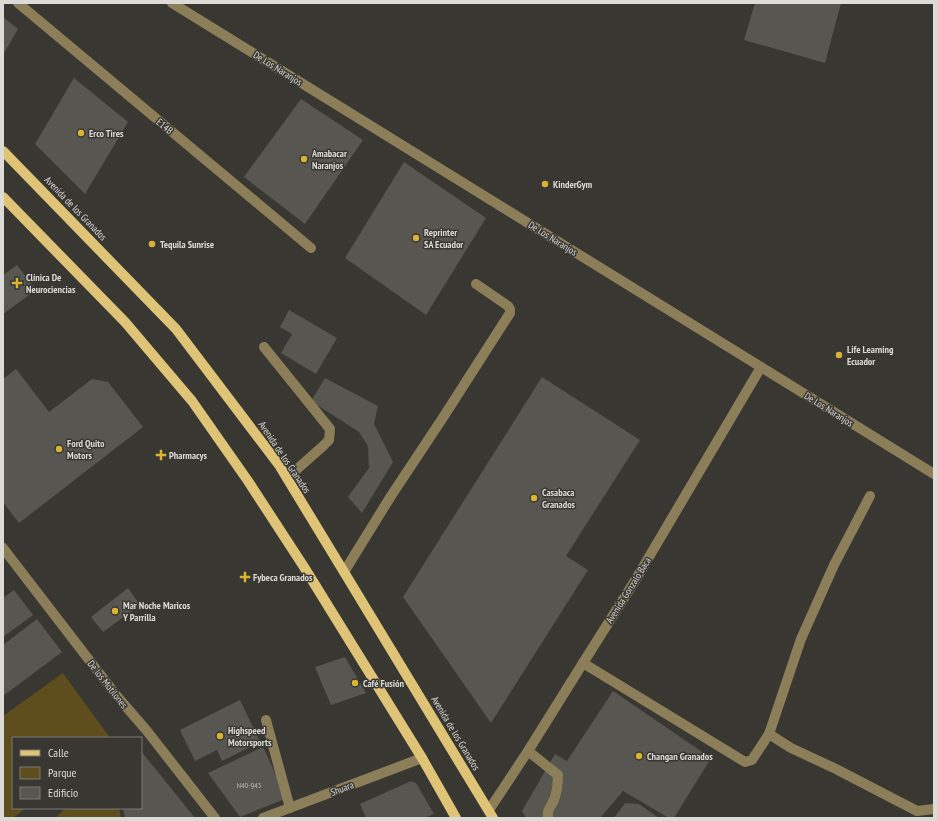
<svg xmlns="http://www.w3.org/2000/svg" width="937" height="821" font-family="'PT Sans Narrow',sans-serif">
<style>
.green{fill:#5f4e1d}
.building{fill:#585651}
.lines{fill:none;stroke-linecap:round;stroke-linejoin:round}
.minor{stroke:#8b7e59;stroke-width:10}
.major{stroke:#dfc376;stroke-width:10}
.poi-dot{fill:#dbb333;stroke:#383732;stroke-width:1.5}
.labels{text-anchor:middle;stroke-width:3;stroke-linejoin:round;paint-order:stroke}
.number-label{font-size:8px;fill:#bbbab6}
.street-label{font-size:10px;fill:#dcdbd8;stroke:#383732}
.poi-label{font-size:10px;font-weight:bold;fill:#dcdbd8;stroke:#383732;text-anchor:start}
</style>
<rect width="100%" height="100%" fill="#383732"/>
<!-- green -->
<g class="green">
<path d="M63 673 110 738H13V808H26L13 818H3V716Z"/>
<path d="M66 808H119L121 818H55Z"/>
</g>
<!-- building -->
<g class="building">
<path d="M755 3H841L825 63 744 40Z"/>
<path d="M3 17 18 29 3 55Z"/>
<path d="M74 78 128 122 85 194 35 144Z"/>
<path d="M301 99 363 140 305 224 244 177Z"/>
<path d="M404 162 486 218 426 315 345 258Z"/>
<path d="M17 265 36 290 3 314V275Z"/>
<path d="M289 310 337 338 316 374 281 353 292 334 280 327Z"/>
<path d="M16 369 49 412 92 379 108 382 143 427 19 523 3 502V379Z"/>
<path d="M542 377 640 440 566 556 588 570 491 723 403 597Z"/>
<path d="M325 378 378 406 374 424 393 462 362 513 348 497 369 468 368 446 359 432 311 401Z"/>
<path d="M128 588 140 605 103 632 91 617Z"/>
<path d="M14 590 33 615 3 637V598Z"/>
<path d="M37 619 62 652 3 696V645Z"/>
<path d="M345 657 366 693 331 705 315 667Z"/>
<path d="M613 691 711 758 674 818H669L623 791 600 818H526L522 811 555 754 567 761Z"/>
<path d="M240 700 260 742 222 761 217 750 195 761 180 730Z"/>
<path d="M263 747 287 798 240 817 208 773Z"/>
<path d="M141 751 195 818H125L123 808H141Z"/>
<path d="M411 781 416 783 434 814 424 818H366L360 804Z"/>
<path d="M625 803 639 804 659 818H614Z"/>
</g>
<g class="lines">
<!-- minor -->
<g class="minor">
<path d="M18 3 311 248"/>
<path d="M172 3 934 474"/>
<path d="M264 347 330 429 329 440 322 447 287 478"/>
<path d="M3 548 116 695 147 731 215 818"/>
<path d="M344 572 391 496 444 416 510 313V309L508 306 476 284"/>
<path d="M583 663 745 762 752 760 769 734 801 639 834 565 870 496"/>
<path d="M266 720 290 808"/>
<path d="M769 734 791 748 836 769 917 811 934 809"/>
<path d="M528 751 558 775C558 784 557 792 554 800 550 808 547 809 548 818"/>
<path d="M489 810 528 751 583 663 636 579 761 367"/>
<path d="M263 818 422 758"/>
</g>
<!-- major -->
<g class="major">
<path d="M3 151 176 329 279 465 344 572 493 818"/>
<path d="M3 197 125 322 192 401 248 481 304 567 422 758 456 818"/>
</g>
</g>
<!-- markers -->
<g class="poi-dot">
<circle cx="81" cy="133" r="4"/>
<circle cx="304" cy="159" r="4"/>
<circle cx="545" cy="184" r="4"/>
<circle cx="416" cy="238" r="4"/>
<circle cx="152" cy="244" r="4"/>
<path d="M15 277h4v4h4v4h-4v4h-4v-4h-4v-4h4z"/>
<circle cx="839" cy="355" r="4"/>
<circle cx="59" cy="449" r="4"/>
<path d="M159 449h4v4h4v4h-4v4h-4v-4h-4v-4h4z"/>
<circle cx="534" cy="498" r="4"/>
<path d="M243 571h4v4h4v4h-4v4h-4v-4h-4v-4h4z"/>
<circle cx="115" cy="611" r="4"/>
<circle cx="355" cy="683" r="4"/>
<circle cx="220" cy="736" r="4"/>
<circle cx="639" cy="756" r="4"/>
</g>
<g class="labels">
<!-- number labels -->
<g class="number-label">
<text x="249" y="788">N40-945</text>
</g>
<!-- street labels -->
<g class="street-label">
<text transform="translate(278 68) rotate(32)" y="4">De Los Naranjos</text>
<text transform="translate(165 126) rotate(40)" y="4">E14B</text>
<text transform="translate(76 208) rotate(46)" y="4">Avenida de los Granados</text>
<text transform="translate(553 238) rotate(32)" y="4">De Los Naranjos</text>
<text transform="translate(829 409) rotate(32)" y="4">De Los Naranjos</text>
<text transform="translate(285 457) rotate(56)" y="4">Avenida de los Granados</text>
<text transform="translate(628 590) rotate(-58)" y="4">Avenida Gonzalo Baca</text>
<text transform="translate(108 684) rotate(52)" y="4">De los Motilones</text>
<text transform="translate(456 733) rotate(59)" y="4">Avenida de los Granados</text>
<text transform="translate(342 788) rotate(-21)" y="4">Shuara</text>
</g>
<!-- poi labels -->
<g class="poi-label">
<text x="89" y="137">Erco Tires</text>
<text x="312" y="157">Amabacar<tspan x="312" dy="12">Naranjos</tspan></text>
<text x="553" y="188">KinderGym</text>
<text x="424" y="236">Reprinter<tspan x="424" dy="12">SA Ecuador</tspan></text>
<text x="160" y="248">Tequila Sunrise</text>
<text x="26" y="281">Clínica De<tspan x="26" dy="12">Neurociencias</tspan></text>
<text x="847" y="353">Life Learning<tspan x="847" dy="12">Ecuador</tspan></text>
<text x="67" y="447">Ford Quito<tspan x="67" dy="12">Motors</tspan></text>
<text x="169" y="459">Pharmacys</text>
<text x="542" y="496">Casabaca<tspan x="542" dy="12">Granados</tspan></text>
<text x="253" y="581">Fybeca Granados</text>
<text x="123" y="609">Mar Noche Maricos<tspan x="123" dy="12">Y Parrilla</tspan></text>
<text x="363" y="687">Café Fusión</text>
<text x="228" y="734">Highspeed<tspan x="228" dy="12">Motorsports</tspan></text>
<text x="647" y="760">Changan Granados</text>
</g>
</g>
<!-- border -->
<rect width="937" height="821" fill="none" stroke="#dcdbd8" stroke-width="8"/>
<!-- legend -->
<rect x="12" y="737" width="130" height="72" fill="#383732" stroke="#7a7974"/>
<rect x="20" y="750" width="20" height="6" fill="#dfc376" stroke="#7a7974"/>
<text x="48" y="757" font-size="12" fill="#dcdbd8">Calle</text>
<rect x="20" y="767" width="20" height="12" fill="#5f4e1d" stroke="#7a7974"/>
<text x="48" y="777" font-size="12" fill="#dcdbd8">Parque</text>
<rect x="20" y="787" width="20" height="12" fill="#585651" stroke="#7a7974"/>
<text x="48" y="797" font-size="12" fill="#dcdbd8">Edificio</text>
</svg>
